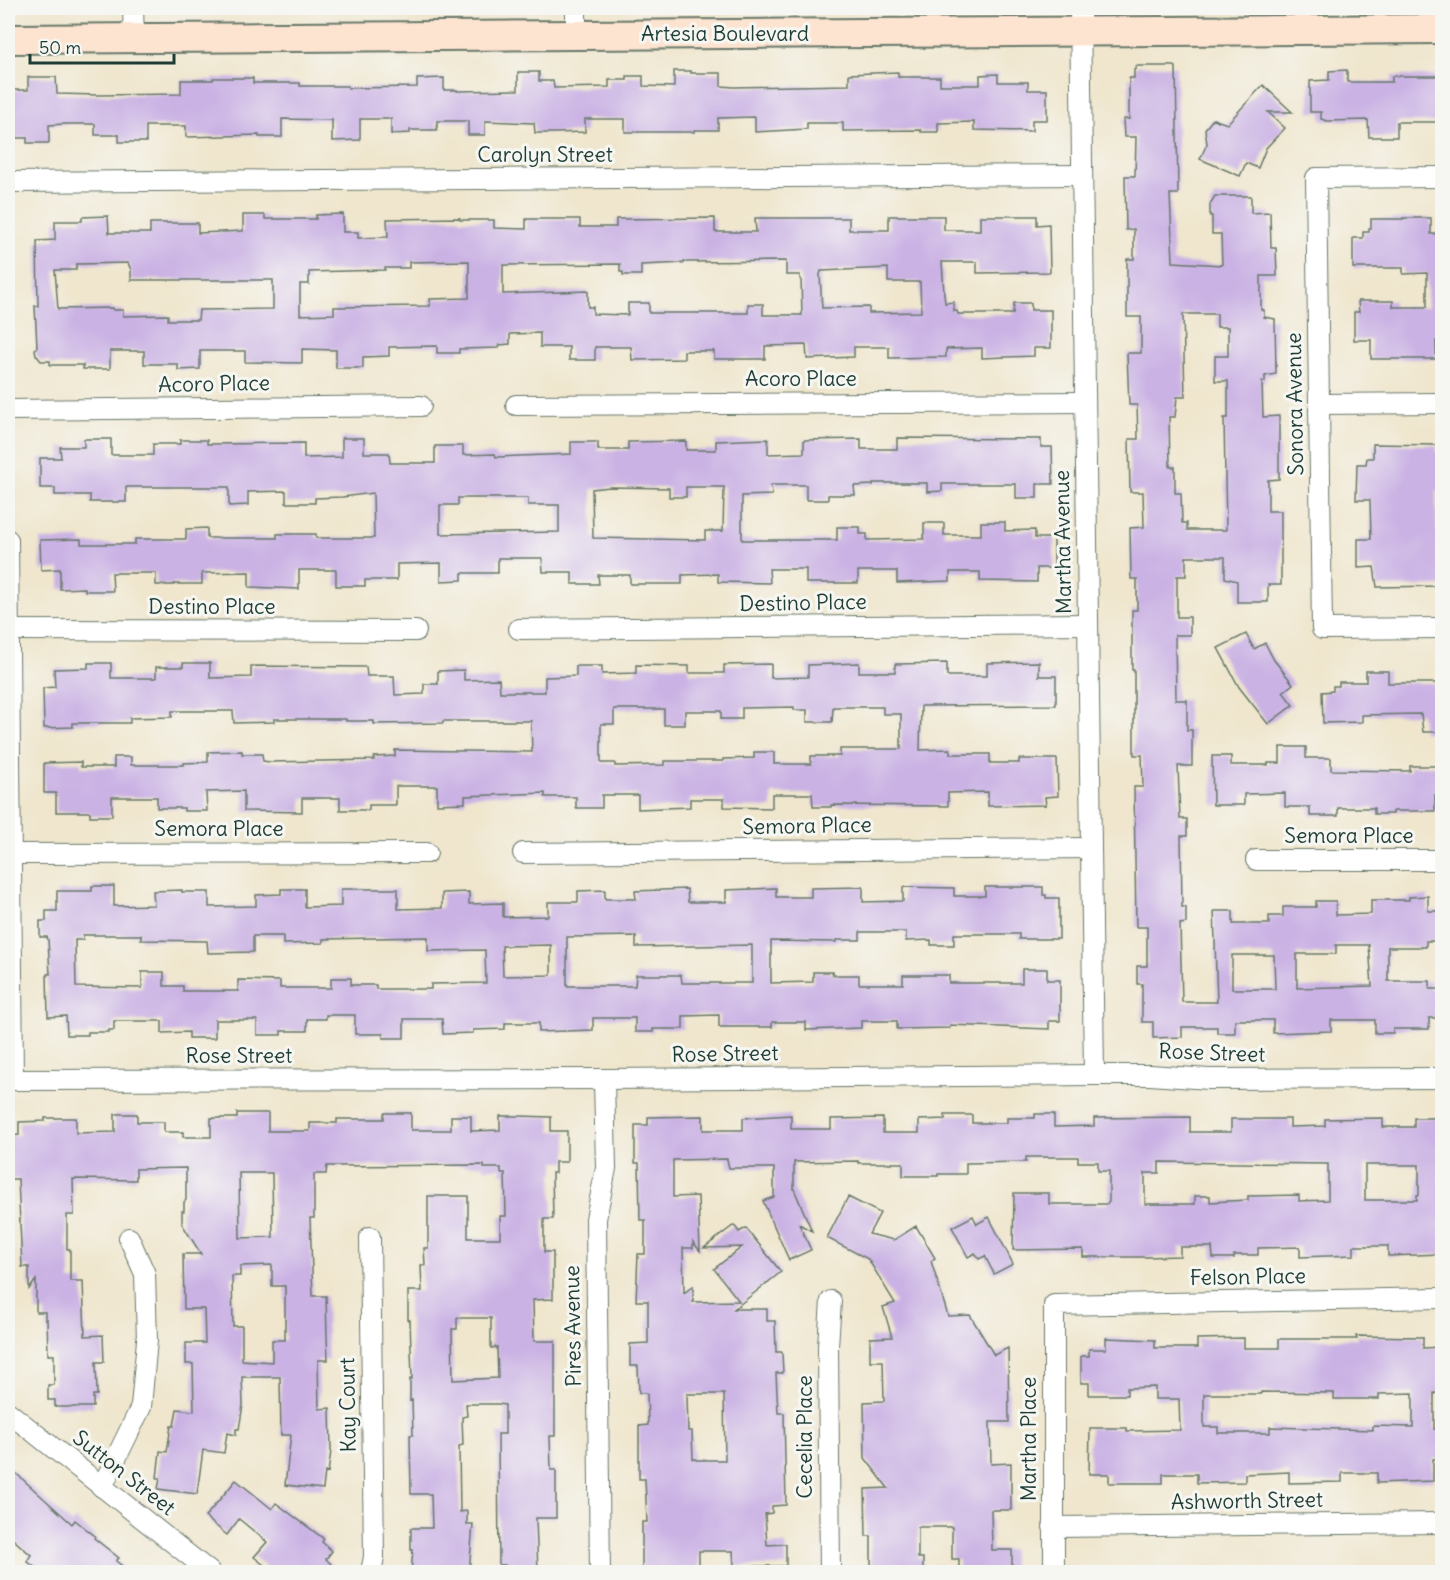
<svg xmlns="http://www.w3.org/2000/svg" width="1450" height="1580" font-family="Delius,sans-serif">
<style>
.building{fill:#cab2e4;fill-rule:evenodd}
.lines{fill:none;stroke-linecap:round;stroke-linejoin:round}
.minor-casing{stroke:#68786a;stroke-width:22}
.secondary-casing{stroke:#68786a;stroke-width:32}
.minor{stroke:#fff;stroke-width:20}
.secondary{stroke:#fde4d1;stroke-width:28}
.labels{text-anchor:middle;stroke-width:6;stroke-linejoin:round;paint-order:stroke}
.street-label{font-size:21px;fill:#1f3d34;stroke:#f6f6f2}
</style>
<rect width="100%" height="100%" fill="#f6f6f2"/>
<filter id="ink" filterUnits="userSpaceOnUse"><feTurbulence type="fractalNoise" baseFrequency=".0167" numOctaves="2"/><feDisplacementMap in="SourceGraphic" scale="12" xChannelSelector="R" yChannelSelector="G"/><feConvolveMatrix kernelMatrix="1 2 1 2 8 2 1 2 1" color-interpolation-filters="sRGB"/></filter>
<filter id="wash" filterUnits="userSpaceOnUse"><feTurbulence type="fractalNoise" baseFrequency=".008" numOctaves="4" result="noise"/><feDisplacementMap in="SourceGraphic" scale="24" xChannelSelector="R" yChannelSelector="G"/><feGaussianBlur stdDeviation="1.35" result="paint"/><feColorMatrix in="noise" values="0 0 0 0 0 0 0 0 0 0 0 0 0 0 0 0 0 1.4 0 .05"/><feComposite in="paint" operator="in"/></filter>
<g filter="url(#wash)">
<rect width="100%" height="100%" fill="#efe6cd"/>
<g id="blocks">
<!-- building -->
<g class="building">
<path d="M1136 66H1174L1176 67 1178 194H1170L1173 262 1222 265 1221 234H1212V216H1210V204L1215 196H1251V213L1270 212 1271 248H1276L1277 276H1261V310H1264V317L1275 319 1276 374 1265 376V382H1262L1263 417 1279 416V479L1268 480V511H1281V585H1268V602H1237V581L1225 578V557H1186V576H1177V617H1190V635H1175L1176 700H1187V730H1192V766H1178L1180 819H1187V836H1181L1182 907H1186V923L1180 924 1182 1002H1217L1214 911H1233V924H1269V916H1283V907H1316V901H1336V915L1371 914V900H1409V897L1428 896V911H1443V941H1426V947H1388V981H1430V989H1443V1018H1429V1029H1393V1033H1375V1020H1331V1031L1273 1033V1020H1235V1033H1217V1027H1182V1037L1153 1038V1022H1142V984H1137V966H1147V927H1136L1134 787H1143L1142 755H1134V670H1132V610H1137V579H1131L1130 528 1144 527 1143 492H1130L1129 439H1138L1137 405H1129L1127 353H1141V317H1127V259H1134V229L1126 230 1125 176H1135L1136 137H1124L1123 119H1129V78H1134V69H1136ZM1183 314H1217V327H1228V356H1215V381H1228V418H1224L1226 530H1187V523H1182L1181 493H1175V467H1170L1169 417H1175L1177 397H1185ZM1336 945H1369L1372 986 1297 988V954H1336ZM1232 955H1274L1275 989H1232Z"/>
<path d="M1347 70V82H1392V76H1443V122H1397V137H1369L1368 120 1327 121 1321 119V112H1310V81L1329 80V71Z"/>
<path d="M674 71H691V73H721V86L734 87 849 85V74L898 72V77H940V85H980V75L998 74V82H1028V90H1047V120H1032V131L974 130V122L938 123V132H921V130L843 131V123H807V129L755 132V117L718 118V130H694V132H625V119H585V132L555 133H535L534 123 485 121V135H468V121H437V130H410V133L391 134V119H360V140L332 141V120L282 119V137H259V135L186 137V126H146V142H119V135H95V124H65L49 125V143H27V138H8V90H28V77H56L57 94 98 95 181 94V80H213V78H253V83H300V86H348V88L417 87V79L444 78V90H457V91L518 90V72H539V81H553L554 88 609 87V80H627V76H643V86L674 87Z"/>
<path d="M1263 85 1292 112H1268L1285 128 1266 148 1258 168 1246 163 1240 176 1200 159 1207 144 1205 129 1213 119 1227 124Z"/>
<path d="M343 214V232H358V238L388 237 387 219 460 218V220H494V228L526 229V219H580V227H616V219L715 218V232H756L755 218H849V230H889V216H944V230H980V216H1037V225L1049 224 1050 272 977 273V262H942L944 294 945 303 954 302V311H957L958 314H1013L1014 303H1031V310H1051V348H1034V356L982 358V348L946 349V357L889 358V347H854V357L807 359 806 345 765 346V359H714V351H684V359L632 360 631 347H595V360H569V347H540V333L510 334V344L499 345V348L459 349V353H437V346L389 347V356L363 357V368H336V350L302 349V363L245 362V351H200V369L178 370V364H144V351H110V369H83V365H50V361H41L36 355 35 349 37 347 35 306H38L37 241 55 240V221H82V217L108 216 109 233H150V223H198V233L243 231V215H265V219H316V215ZM469 261V298L430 299V306L334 307V314L300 315V284H309V272L385 270V268H409V262ZM786 261V275H800V279H801L802 315H763V304H748V313H649V303H628V315L593 314V307H588V291L503 294V265L620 264V272H623V275H641V265L684 263V262ZM128 263 131 270V280H273V309L199 310 198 320H168V315L123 316V310H113V308L58 309 55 270H76V264ZM888 268V282H920L921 312 869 313V307L822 308 820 275 821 271Z"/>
<path d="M1403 218H1431V234H1442L1443 341H1436V359H1371V340H1354V312H1359L1358 301H1393V307H1427V273L1403 274V268H1353V238H1363V232H1369V228H1371V219H1403Z"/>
<path d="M342 438H364V453H389L390 463H435V446H463V455L495 454 496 457 571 454V442H598V450H628V442L686 441V450H716V441L768 439V454L804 453V440L861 439V449H897V438L1041 439V447H1052L1053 484H1037V498H1016V484H942V491L927 492V483H873V485L854 486 855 495H828V500H806V485H771L772 495 742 496V540H837V527H860V534H867V540L924 539V523H944V535H981V522H1005V531L1035 530V538H1054V568H1037V582L980 581V572H950V581L897 583V571H858V583H806V569H769L770 583 718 582V574L682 575V584H630V575H598L599 584H572V572H543L542 558H498V573H462V580L441 581V563L397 564V580H365V586H336V570H299V589L249 587V572L202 573V584H174V585H156V573H112L113 591H85V588L60 589V569L41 570 40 540 81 539V544H135V539H186V529L207 528V538H277V534H316V538H374L373 493 342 497 315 498V503H286V491L248 492V505L229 506V487H126V502H90V495H55V488H40V458H61L60 447H84V439H111V455H153V444H180V440H207V444L304 443V458L342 457ZM610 487 669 488V497H686V487H724L723 531H705V540L593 538 592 489ZM458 498H528V505H559V532L440 534V505H458Z"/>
<path d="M1373 444 1436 445 1438 457H1443V491H1436L1437 531H1440V536H1443L1442 586 1377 587 1374 567 1358 568V539H1371L1370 500H1356L1357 464H1366L1367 458H1373Z"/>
<path d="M1246 634 1254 649 1265 643 1274 660 1293 684 1283 692 1293 705 1268 724 1239 687 1218 648Z"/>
<path d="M1039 662V676H1056V705L921 706 920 750 950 749V754H990V763H1019V759H1057L1058 796 1045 797 1046 805 988 806V792L948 793V806L831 805V807H813L812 794H772V808L724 807V799H690V807L638 809V795H602V808H576V797H545V793L465 796V803L437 804V786H396V805H369V810H340V798H302V812L244 811V791L206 792 207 811H184V808H157V797H112V816H90V812H56V793H44V763L81 762V767H114V757H131V765H184V763L208 762V752L242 751V754H262L263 761 270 762 374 760V757L395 756V750L532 752 531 721H443V723L374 724V721H346V719H274V722L234 723 233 711H172V717L130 718V723H73V727L44 728 43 688 55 687 54 669 88 668V663H111V678H156V667H183V663H210V678L251 677V666L366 667 367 676H394L395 695 424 694V684H438V671L464 670V680L499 679 500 692H545V677L576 676V666H602V674L636 673V665L689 666V673H724V665L771 664V678L808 677V665L859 663V672H895V664L947 663V676H987V663ZM794 707V710H807V722H832L833 707H883V714H901V749H840V756H811V764H774V752H754V758L723 759V761H664V765L615 766V763H601V724H614V709H664V725H685V711H721V719H742V708Z"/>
<path d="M1366 671H1388V683H1443V724H1440V732H1423L1421 714 1362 715V722L1323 723 1322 692 1333 691V686H1339V682H1366Z"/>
<path d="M1280 747H1306V758H1331V770L1410 771V766H1443V795H1435V811H1393V814H1374V808H1338V816H1310V807H1285V793L1244 794V805H1213L1212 756H1231V765H1268V763H1280Z"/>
<path d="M92 886H114V906L154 905 153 891 182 890V892H209V907L256 906V895L281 894V889H305V907L341 906V889H398V909L442 908V893L469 892V904L503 903V917L548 916V902H578V891L605 890V899H636L635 891 687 889 688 902H726V890L776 888V897H811V888L863 887V902L903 901V887L954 888V896H985V887H1043V895H1046V898H1059V939H1019V934H954V945H931V940L906 941V932H860V940H836V942L771 941V983L813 982V972H833V975H859V984H903V975H949V983H1022V969H1047V980H1060V1021H1049V1029L950 1025V1028L897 1029V1021H861V1028L806 1030V1022H772V1027H719V1015L683 1016V1029H653V1032H635V1018H593V1030L539 1032V1023H505V1029L473 1030V1033L443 1034 442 1019H404V1038H383V1034H355V1015H326V1019H307V1031H281V1035H257V1020H215V1038H189V1032L162 1033V1021H114V1030H109V1032H88V1035H67L66 1016 48 1017 47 974H50L48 940 47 937H40V921H46V911H57V891H92ZM83 935H141V940L207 941 208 953 253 952V936H283V944L323 943V939L428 937V951L485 950 486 983 431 984V989H376V985H351V978H331V988H280V981L238 980V991H183V986H164V972H142V988L76 987 75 940H83ZM636 936V947L752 945V983H682L681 975H636L635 986H567V937ZM551 945V975L503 976 502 946Z"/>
<path d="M237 1113H268V1131H310V1123H337V1119H384V1113H411V1130H451V1116H471V1131L500 1130V1116H519L551 1117V1131H567V1162H555V1173H552L553 1219H544V1252H553V1299L533 1300 534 1341H555V1436H550L551 1470H556V1518H536L538 1572H505V1565H499L498 1434H505V1405L498 1404H466L467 1416 462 1417 463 1445 459 1446 460 1512 467 1511V1524H473L469 1572H411L413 1550H411V1528H432L431 1494H411L410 1435H413L412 1400 410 1401V1379H412L410 1320H408V1291H422L421 1265H425L424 1248H428V1196H468V1238H500V1216H506L505 1173H501V1168H484V1165L327 1166 326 1174H314V1218H310L313 1296H326L327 1338 328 1360H318L319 1409 330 1408 331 1451 328 1473 325 1472 323 1489 285 1485 291 1435H281L280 1377H242L243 1405 239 1429H236V1435L227 1433 224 1453 203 1450 197 1494 158 1489 160 1478H157L160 1451 167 1452 171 1426H174L177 1409 194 1411 193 1364H186V1343H205L204 1309H184L183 1254H201L182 1224V1211H184V1202L186 1200V1168L136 1169V1180L73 1179 74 1215H67V1249H70V1281H83L85 1336 103 1335 104 1362H96L97 1395H93V1407H55V1400H48V1385H54V1355H48L47 1319 45 1320V1312H36V1280L29 1289V1267H22L18 1179H8V1136L19 1135V1122L45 1121V1118H76V1133L115 1132V1114H137V1122H164V1132H183V1137H211V1118H237ZM239 1173H272L273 1237 240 1238ZM272 1265V1286H285V1340H272V1362L242 1360V1326H233L232 1276H240V1266ZM457 1318H491V1348L497 1347 498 1378 453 1380 452 1329H457Z"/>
<path d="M1035 1114H1054V1127L1094 1126V1118L1190 1117V1132H1231V1119H1290V1127L1325 1126V1119L1383 1118V1127H1414V1118H1439L1440 1195H1443L1442 1254 1388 1256V1246H1354V1255L1300 1257V1247L1258 1248V1255H1234V1258H1213L1212 1247H1180V1256L1146 1257H1083V1249L1013 1250 1014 1193H1049V1204H1107L1109 1202V1171H1098V1162H1078V1157H1026V1162L966 1163V1174H938V1176H903V1163H858V1161L794 1162V1189L812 1231 799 1224 811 1250 789 1260 763 1201 774 1197V1168H729L727 1159 673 1160V1197L698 1196 700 1251 693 1242V1248H683L684 1293 693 1286V1302L739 1301 714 1269 742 1247 704 1248 734 1225 739 1232 746 1228 781 1272 734 1309H767V1321H775L776 1352H782L783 1373H776L778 1413H784L786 1505 772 1506V1513L765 1514 767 1545 786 1544V1566H734L733 1551H699V1570H688V1572H642V1522H647L645 1479H639V1426L648 1425 647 1393H639L638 1366H630V1344L648 1343V1301H636L638 1254H645V1220H640L639 1163H635V1125H648V1117L703 1116V1130H743V1118L791 1115V1129H831V1119L883 1118V1133H919V1120L945 1119V1115H972V1123H1007V1118H1035ZM1159 1162 1328 1164V1200L1299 1201V1195L1248 1196V1200L1210 1202V1196H1195V1204H1145V1173H1159ZM1365 1165H1419V1195H1417V1200H1365ZM687 1394H724L725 1460H696V1459H693L692 1431H688Z"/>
<path d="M848 1197 880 1213 869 1234 894 1240 916 1226 935 1258 931 1261 948 1316 970 1315 994 1355 1008 1348 1009 1422H990L991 1464 1011 1463V1510H991L992 1547V1550H1012V1571H959V1559H952V1527H918V1558H923V1572H871V1536H866L865 1489 888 1488 865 1458 864 1402 884 1401 883 1361H870V1338L892 1337 883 1307 895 1303 868 1259 827 1238Z"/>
<path d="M973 1216 977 1224 989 1217 1013 1264 994 1274 985 1256 979 1259 975 1253 968 1257 952 1227Z"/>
<path d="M1356 1336 1423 1337V1348L1440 1347V1393H1434V1429H1442V1459H1433V1481L1377 1483V1473H1342V1482L1289 1483V1472L1245 1474V1482L1197 1483V1474H1163V1483H1109V1474H1089L1090 1428H1127V1431L1180 1430 1179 1399H1155V1387L1127 1388V1395H1089V1383H1081V1356H1089V1349H1106V1338L1155 1340V1348H1197V1339L1244 1338V1348H1279V1339H1357ZM1261 1392 1334 1393V1399H1379V1394L1413 1393V1427L1373 1426V1430L1270 1427V1433H1218V1427H1204V1394H1261Z"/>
<path d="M8 1466 72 1524 75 1520 95 1536 94 1538 119 1558 116 1561 130 1572H41L27 1561 31 1555 8 1535Z"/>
<path d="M236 1480 272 1509 276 1503 324 1539 322 1542 332 1551 326 1559 331 1564 324 1572H273L254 1557 267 1542 239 1519 227 1535 205 1517Z"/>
</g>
</g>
</g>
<g filter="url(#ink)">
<use href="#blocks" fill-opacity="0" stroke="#68786a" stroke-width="1.5"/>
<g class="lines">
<!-- minor casing -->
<g class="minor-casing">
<g id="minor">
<path d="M133 8 134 38"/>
<path d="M576 8V35"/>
<path d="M1080 8 1094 1075"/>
<path d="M1442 177 1316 178 1322 629 1442 628"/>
<path d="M8 182 1082 175"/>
<path d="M1319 404 1442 403"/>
<path d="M516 405 1085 402"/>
<path d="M8 410 421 406"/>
<path d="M8 540 13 1080"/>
<path d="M519 629 1088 624"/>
<path d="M8 630 416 631"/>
<path d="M523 853 1091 848"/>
<path d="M11 854 427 853"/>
<path d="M1256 860H1442"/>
<path d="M8 1080 604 1079 1094 1075H1150L1209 1079 1442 1078"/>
<path d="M370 1237 374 1557 371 1572"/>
<path d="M8 1412 210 1572"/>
<path d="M102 1487 141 1407 147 1340 145 1274 129 1238"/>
<path d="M1053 1527 1442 1523"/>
<path d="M600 1572 596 1219 606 1168 604 1079"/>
<path d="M830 1572 828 1346 831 1301"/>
<path d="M1054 1572V1305L1442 1298"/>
</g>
</g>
<!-- secondary casing -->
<g class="secondary-casing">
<path id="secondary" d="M8 39 1442 29"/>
</g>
<!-- minor -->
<use href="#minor" class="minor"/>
<!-- secondary -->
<use href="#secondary" class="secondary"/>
</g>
</g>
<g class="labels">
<!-- street labels -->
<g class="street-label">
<text x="725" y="41">Artesia Boulevard</text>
<text x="545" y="162">Carolyn Street</text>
<text x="801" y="386">Acoro Place</text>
<text transform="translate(214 384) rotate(-1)" y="7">Acoro Place</text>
<text transform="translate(1295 404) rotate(-91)" y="7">Sonora Avenue</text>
<text transform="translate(1063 542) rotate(-91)" y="7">Martha Avenue</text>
<text transform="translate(803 603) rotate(-1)" y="7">Destino Place</text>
<text x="212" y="614">Destino Place</text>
<text transform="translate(807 826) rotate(-1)" y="7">Semora Place</text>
<text x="219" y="836">Semora Place</text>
<text x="1349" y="843">Semora Place</text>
<text transform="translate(1212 1053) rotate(2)" y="7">Rose Street</text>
<text transform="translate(725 1054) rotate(-1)" y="7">Rose Street</text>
<text x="239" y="1063">Rose Street</text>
<text transform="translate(1248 1277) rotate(-1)" y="7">Felson Place</text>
<text transform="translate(573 1326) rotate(-91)" y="7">Pires Avenue</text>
<text transform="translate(348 1405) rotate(-91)" y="7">Kay Court</text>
<text transform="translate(805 1437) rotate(-90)" y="7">Cecelia Place</text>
<text transform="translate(1029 1439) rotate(-90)" y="7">Martha Place</text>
<text transform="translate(124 1473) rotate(38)" y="7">Sutton Street</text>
<text transform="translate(1247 1501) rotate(-1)" y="7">Ashworth Street</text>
</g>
</g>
<!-- margin -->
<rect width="1450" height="1580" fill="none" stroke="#f6f6f2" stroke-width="30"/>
<!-- scale -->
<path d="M30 54v9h144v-9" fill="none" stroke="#1f3d34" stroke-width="3"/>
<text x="39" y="54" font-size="18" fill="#1f3d34" stroke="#f6f6f2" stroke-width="4.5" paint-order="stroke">50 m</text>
</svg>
